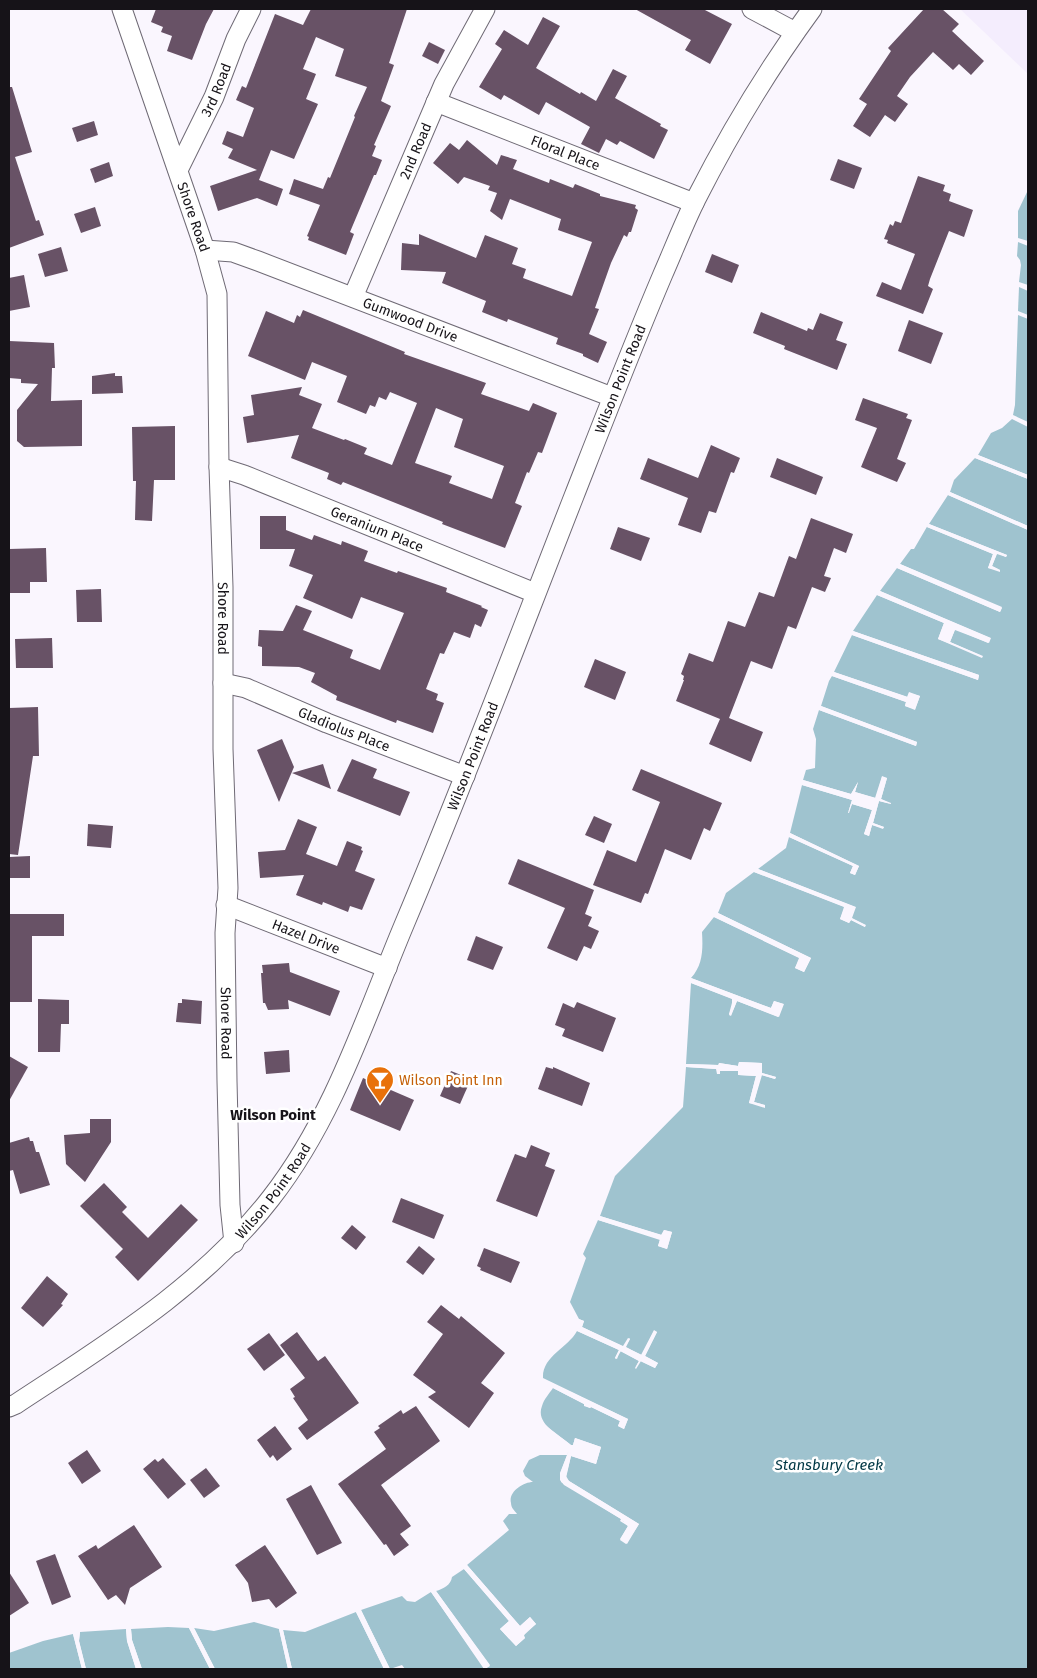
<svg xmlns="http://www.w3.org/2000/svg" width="1037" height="1678" font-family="'Fira Sans',sans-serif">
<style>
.built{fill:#f4edfd}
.water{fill:#9fc3cf}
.pier{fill:#faf6fe;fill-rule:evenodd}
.building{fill:#685266;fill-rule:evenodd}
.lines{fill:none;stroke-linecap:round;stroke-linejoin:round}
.street-casing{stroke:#6f6a75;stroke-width:21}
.street{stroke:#fff;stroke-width:19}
.labels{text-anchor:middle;stroke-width:5;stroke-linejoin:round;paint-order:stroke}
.street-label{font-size:14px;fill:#161318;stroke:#fff}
.food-label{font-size:14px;fill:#c56008;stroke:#fff;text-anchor:start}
.neighbourhood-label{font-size:15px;font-weight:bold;fill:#161318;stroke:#fff}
.water-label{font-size:15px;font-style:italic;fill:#003744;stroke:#fff}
</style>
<rect width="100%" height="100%" fill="#faf6fe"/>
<!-- built -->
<path class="built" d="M960 9H1028V74Z"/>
<!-- water -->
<g class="water">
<path d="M1028 190V241L1018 238V211Z"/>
<path d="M1018 242 1028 246V285L1019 282 1021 265 1020 260 1017 256Z"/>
<path d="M1019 287 1028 291V315L1018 311Z"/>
<path d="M1018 315 1028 319V422L1013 415 1015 405Z"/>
<path d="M1012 419 1028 427V475L978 455 991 433 1002 428Z"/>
<path d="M975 458 1028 479V526L950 492 954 480Z"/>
<path d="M948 495 1028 530V1669H485L490 1665 436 1591C443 1589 451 1585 452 1577L464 1569 509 1621 500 1629 516 1646 525 1638 523 1636 536 1624 530 1617 520 1626 467 1565 509 1530 503 1521 509 1514H517C515 1511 511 1508 511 1503 508 1492 523 1482 533 1482L525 1476 523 1471 529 1460 540 1455H567L569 1450 560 1474 561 1482 621 1519 628 1526 620 1540 626 1544 639 1524 569 1481 566 1476 571 1456 596 1464 601 1447 575 1438 573 1445H571C559 1435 535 1424 542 1406 544 1399 549 1394 553 1388L584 1404V1406L590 1408 591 1407 620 1421 618 1426 624 1429 628 1419 543 1378C542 1356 568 1348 577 1331L619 1350 615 1358 617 1359 620 1351 639 1361 635 1368 640 1361 655 1368 658 1363 645 1356 657 1332 654 1331 642 1355 625 1347 630 1339 629 1338 624 1347 582 1327 584 1321 579 1319 570 1302 586 1258 583 1254 598 1220 660 1240 658 1246 667 1249 672 1232 664 1230 662 1235 600 1216 615 1176 683 1107 686 1067 717 1069V1074L720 1071H739V1075L756 1076 749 1103 765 1105 754 1102 762 1075 775 1079 776 1077 762 1073V1063L739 1062 738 1066 719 1063V1065L686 1064 691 983 733 999 729 1014 731 1015 737 1001 778 1017 783 1004 774 1001 771 1008 691 978C703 965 703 949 702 932L714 917 800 958 795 968 804 972 811 958 718 913 726 893 754 872 845 907 840 919 849 923 851 920 865 927V925L851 918 855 907 758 869 786 848 789 837 853 866 850 873 855 875 859 866 790 833 802 785 852 800 848 813 852 804 872 810 864 834 869 836 872 825 883 828 884 827 873 823 879 801 891 804 881 799 887 778 882 777 876 798 855 792 858 782 851 794 803 780 806 770 815 768 816 739 813 729 819 710 916 746 917 742 821 706 829 681 832 676 906 702 905 706 915 709 920 696 909 693 908 697 834 672 852 635 978 680 979 675 853 631 877 595 944 623 938 639 982 656 950 642 955 629 988 643 990 638 880 591 897 568 1000 612 1002 607 900 564 911 549H914L928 525 927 527 993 554 988 568 1000 570 992 566 997 553 1006 557 1007 555 929 524Z"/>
<path d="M431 1592 484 1669H405L402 1665 390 1669 361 1610 402 1596 407 1601 415 1602Z"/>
<path d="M356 1612 384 1669H292L283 1630 305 1632Z"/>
<path d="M254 1622 279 1629 288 1669H215L194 1628 214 1631Z"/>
<path d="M168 1627 189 1628 210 1669H142L132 1640 131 1629Z"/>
<path d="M126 1629 127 1641 136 1669H86L79 1641 80 1632Z"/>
<path d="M73 1634 82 1669H9V1653L43 1641Z"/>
</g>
<!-- pier -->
<g class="pier">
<path d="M978 455 1028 475V479L975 458Z"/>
<path d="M950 492 1028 526V530L948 495Z"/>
<path d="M929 524 1007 555 1006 557 997 554 992 566 1000 570V572L988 568 993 554 927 527Z"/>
<path d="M900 564 1002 608 1000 612 897 568Z"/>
<path d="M880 591 991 638 989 643 955 630 950 642 983 656 982 658 938 639 944 623 877 595Z"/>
<path d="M853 631 979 675 978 680 852 635Z"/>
<path d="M834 672 907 697 909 692 920 696 915 710 905 706 906 702 832 676Z"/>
<path d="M821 706 917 742 916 746 819 710Z"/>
<path d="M882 776 887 778 881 799 891 803V804L879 801 873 823 884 827 883 829 872 825 869 836 864 834 872 810 852 804 849 813H848L852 800 802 785V783L853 798 854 802 874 809 877 801 855 795 851 797 802 782 803 780 851 794 858 782 855 792 875 798Z"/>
<path d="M790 833 859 866 855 875 850 873 853 866 789 837Z"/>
<path d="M758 869 856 907 852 918 866 925 865 927 851 920 849 923 840 919 844 907 754 872Z"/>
<path d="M718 913 811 958 804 972 795 968 799 958 714 917 716 915 801 956 802 959 799 967 803 969 807 959 716 915Z"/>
<path d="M691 978 771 1008 774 1001 784 1004 779 1017 737 1001 731 1016 729 1015 732 1006V999L691 983V981L777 1014 780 1006 776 1004 773 1010 771 1011 691 980Z"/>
<path d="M739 1062 762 1063V1073L776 1077 775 1079 761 1075 754 1102 765 1105V1108L749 1103 756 1076 738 1075V1071L728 1070 720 1071V1074H717L716 1069 686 1067V1064L718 1065 719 1063 738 1066ZM741 1064 760 1065 759 1074 755 1089 758 1075 741 1073 739 1068Z"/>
<path d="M600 1216 661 1235 664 1230 672 1232 667 1249 658 1246 660 1239 598 1220Z"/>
<path d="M576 1318 584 1321 582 1327 623 1346 628 1338 630 1339 626 1347 641 1355 654 1330 657 1332 645 1356 658 1363 655 1368 641 1361 636 1369 635 1368 639 1361 621 1351 616 1359 615 1358 619 1350 575 1330 580 1328 581 1323 577 1321Z"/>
<path d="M543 1379 628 1419 624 1429 618 1426 620 1421 591 1407 590 1408 584 1405V1404L553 1388 551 1386H553Z"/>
<path d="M540 1421 571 1445H573L575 1438 601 1447 596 1464 571 1456 566 1478 569 1481 639 1524 627 1544 620 1539 628 1526 620 1521 621 1519 564 1485 560 1480V1473L569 1450 567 1448 571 1449 570 1454 594 1461 598 1449 577 1441 574 1447H570L542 1425ZM566 1464 563 1477 568 1483 636 1524 626 1540 623 1539 630 1527V1525L623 1521 622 1517 565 1483 563 1481 562 1474Z"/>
<path d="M467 1565 520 1626 530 1617 536 1624 526 1632 524 1635 525 1638 516 1646 500 1629 509 1621 464 1569 466 1568 511 1620V1623L504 1629 516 1643 522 1638V1634L532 1624 530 1621 521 1628H518L466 1567Z"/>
<path d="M436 1591 490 1666 485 1669 431 1592H433L485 1666 487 1665 434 1592Z"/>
<path d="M361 1610 390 1669H384L356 1612 358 1611 364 1623 358 1611Z"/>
<path d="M189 1628H194L215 1669H210Z"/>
<path d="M126 1629H129V1637V1629H131L132 1640 142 1669H136L127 1641Z"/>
<path d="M279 1629 283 1630 292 1669H288Z"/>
<path d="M80 1632 79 1641 86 1669H82L73 1634H75L77 1638V1633Z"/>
</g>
<!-- building -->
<g class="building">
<path d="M156 9H214L206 24 192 60 167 51 172 36 161 32 163 27 151 22Z"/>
<path d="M311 9H407L389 63 394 65 381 101 391 106 374 145 376 146 372 156 382 160 376 175H374L350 232 354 234 346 255 308 240 309 237 307 236 320 205 289 194 294 179 323 189 328 177 330 178 355 117 354 116 367 87 335 76 344 49 316 37 303 69 316 74 306 99 318 104 294 159 271 150 259 180 283 189 277 206 257 198 218 211 210 186 257 170 228 158 233 149 222 144 227 131 243 137 254 108 236 100 242 86 246 88 275 14 303 25Z"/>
<path d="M635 9H703L732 24 710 64 685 50 691 40Z"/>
<path d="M924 9H942L959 24 952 31 984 61 971 75 959 64 953 70 933 52 910 77 897 96 908 104 895 122 885 115 870 137 853 126 867 104 859 99 891 51 888 48Z"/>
<path d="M543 17 560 26 536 68 580 94 581 92 596 101 613 69 627 76 615 98 661 124 660 126 668 130 654 159 620 141 617 145 606 139 599 153 581 144 590 127 546 102 539 115 504 95 501 100 479 87 502 49 495 44 504 30 528 45Z"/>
<path d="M429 42 445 50 438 64 422 56Z"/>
<path d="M9 87H12L32 152 15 157 36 221 39 220 44 235 9 248Z"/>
<path d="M94 121 98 135 77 142 72 128Z"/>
<path d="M467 140 497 165 501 155 517 160 513 169 549 183 550 179 573 188 575 184 600 194V196L636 205 635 208 638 210 631 232H629L627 237 624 235 611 263 595 308 599 309 589 334 607 342 598 363 583 356V354L556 344 558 338 508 319 507 322 482 312 486 301 442 283 446 272 401 270 402 243 419 245V234L476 258 485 235 518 248 512 264 526 269 523 278 572 296 592 242 558 230 561 219 510 199 502 220 490 211 497 193 488 190 490 186 464 177 458 184 433 163 450 143 459 150Z"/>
<path d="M838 159 862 168 854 189 830 180Z"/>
<path d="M109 162 113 176 95 183 90 169Z"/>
<path d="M918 176 945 185 943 191 951 194 949 201 973 210 964 237 949 231 930 279 928 286 933 289 923 314 876 296 882 282 901 290 915 254 887 243 888 240 884 239 890 224 893 226 895 221 901 223Z"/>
<path d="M95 207 101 226 81 233 74 214Z"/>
<path d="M61 247 68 271 45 277 38 254Z"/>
<path d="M712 254 739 265 732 283 705 272Z"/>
<path d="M24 275 30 307 9 311V278Z"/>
<path d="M303 310 405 352 404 354 486 383 481 394 529 411 533 403 557 413 542 453 538 452 529 473 527 472 515 503 522 506 505 548 442 524 443 522 343 482 341 485 327 479 329 473 291 458 299 435 247 443 243 417 254 415 251 395 302 387 299 395 322 404 312 428 344 440 345 439 367 448 364 454 392 465 417 403 390 392 386 400 379 397 375 407 370 405 366 414 337 402 347 376 312 362 305 380 248 356 266 311 294 323 297 315 300 317ZM436 408 463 419 454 447 504 466 492 499 449 483 452 476 415 463Z"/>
<path d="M761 312 807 331 808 328 813 330 820 313 843 322 836 340 847 344 837 370 784 349 785 346 753 333Z"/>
<path d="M909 320 943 333 931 364 898 351Z"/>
<path d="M9 341 54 343 55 368H52L51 401 82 400V446L24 447 17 441V410L38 384 21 383V379L9 378Z"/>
<path d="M115 373V376H122L123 393 92 394V376Z"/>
<path d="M863 398 908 414 906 418 912 420 897 459 906 463 897 482 861 467 877 428 855 420Z"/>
<path d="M175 426V480H154L152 521 135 520 136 481H133L132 427Z"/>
<path d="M711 445 740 458 734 473 731 472 716 513 709 511 701 533 678 525 688 498 640 479 648 458 698 478Z"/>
<path d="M777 458 823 477 816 495 770 477Z"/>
<path d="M260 516H286V530L312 540 314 535 341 545 342 541 368 551 364 561 397 573 398 571 447 588 446 592 482 606 481 607 488 610 481 627 475 624 470 638 454 632 444 654 440 653 426 689 438 694 436 700 444 703 433 733 397 720 396 723 336 700 337 696 311 682 315 673 299 667 262 666V647L258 646 259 630 283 631 296 605 312 611 303 630 353 650 350 658 380 670 404 613 361 597 352 619 303 598 313 575 289 566 295 549H260Z"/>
<path d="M811 518 853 534 846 553 834 548 824 576 831 578 825 592 812 587 796 629 788 626 772 669 751 661 729 718 763 732 751 762 709 744 720 719 676 701 684 680H683L684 676 681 674 689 653 713 662 728 621 745 627 759 592 774 597 789 556 796 559Z"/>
<path d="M618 527 650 538 641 561 610 549Z"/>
<path d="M46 548 47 582H30V593H9V549Z"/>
<path d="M101 589 102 622H77L76 590Z"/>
<path d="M52 638 53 668H16L15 639Z"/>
<path d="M595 659 626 672 615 700 584 687Z"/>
<path d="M38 707 39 756H33L18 855 9 854V708Z"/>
<path d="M282 739 294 767 279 802 257 750Z"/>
<path d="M352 759 377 769 373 778 410 792 400 816 337 791Z"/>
<path d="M323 764 331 789 292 773Z"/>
<path d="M641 769 722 803 710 831 704 828 691 860 665 849 648 894 645 893 641 903 593 885 607 850 636 862 660 802 632 790Z"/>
<path d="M594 816 612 824 604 843 585 835Z"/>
<path d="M298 819 317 827 306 854 337 866 347 841 362 847 361 850 363 851 355 871 375 879 362 910 350 906 348 912 323 902 322 905 296 895 304 875 260 878 258 852 285 850Z"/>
<path d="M88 824 113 826 111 848 87 846Z"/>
<path d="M30 856V878H9V857Z"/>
<path d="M518 859 594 890 585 914 592 917 588 926 599 931 591 949 584 946 577 961 547 948 565 908 508 884Z"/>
<path d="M9 914H64V936H32V1002H9Z"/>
<path d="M476 936 503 947 493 970 467 960Z"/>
<path d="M289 963 290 972 340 991 330 1016 288 1000 289 1009 268 1010 265 1003H263L261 973H263L262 965Z"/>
<path d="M38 999 69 1000V1024H61L60 1052H38Z"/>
<path d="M182 999 202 1001 201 1024 176 1022 178 1003H182Z"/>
<path d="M577 1002 616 1018 603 1052 562 1036 565 1029 555 1025 563 1003 574 1008Z"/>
<path d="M289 1050 290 1072 266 1074 264 1052Z"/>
<path d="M9 1056 28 1067 9 1101Z"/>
<path d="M546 1067 553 1069V1067L590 1083 582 1106 538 1089Z"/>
<path d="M451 1071 471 1079 460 1104 440 1096Z"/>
<path d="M363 1078 414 1100 400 1131 350 1110Z"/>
<path d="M90 1119H111V1142L85 1182 66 1164 64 1135 90 1133Z"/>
<path d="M29 1137 30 1141H33L36 1152H39L50 1185 20 1194 13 1170 9 1171V1143Z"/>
<path d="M531 1145 550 1153 545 1166 555 1170 537 1217 496 1201 515 1154 526 1158Z"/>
<path d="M104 1183 127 1207 122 1212 148 1238 181 1204 198 1220 138 1281 115 1257 123 1249 80 1206Z"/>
<path d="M401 1198 444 1215 434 1239 392 1222Z"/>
<path d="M352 1225 366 1237 356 1250 341 1238Z"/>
<path d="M419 1246 435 1259 423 1275 406 1262Z"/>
<path d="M484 1248 520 1262 511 1283 480 1270 481 1268 477 1266Z"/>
<path d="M47 1276 68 1294 61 1304 63 1305 43 1327 21 1308Z"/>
<path d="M441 1305 459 1319 461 1316 505 1353 481 1383 494 1393 469 1428 428 1397 436 1392 413 1375 443 1334 427 1322Z"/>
<path d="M297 1332 318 1361 325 1356 359 1403 307 1440 298 1428 308 1420 293 1398 295 1397 290 1389 305 1378 280 1345Z"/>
<path d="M269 1333 285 1355 264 1371 247 1349Z"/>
<path d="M416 1406 440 1441 381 1485 411 1526 400 1534 409 1545 394 1556 386 1544 384 1545 338 1484 386 1449 374 1432 380 1428 378 1426 401 1410 403 1414Z"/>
<path d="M275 1426 292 1449 277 1461 273 1455 270 1458 257 1440Z"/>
<path d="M87 1450 101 1471 82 1484 68 1463Z"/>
<path d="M163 1458 186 1484 168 1499 143 1469 155 1459 158 1462Z"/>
<path d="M206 1468 220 1486 204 1498 190 1480Z"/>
<path d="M311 1485 342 1543 317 1555 286 1499Z"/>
<path d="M134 1525 162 1567 130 1588 125 1605 116 1595 108 1600 78 1556 96 1545 98 1549Z"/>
<path d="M265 1545 297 1593 276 1608 269 1599 252 1602 248 1583 235 1565Z"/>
<path d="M55 1554 71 1597 52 1605 36 1561Z"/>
<path d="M9 1572 29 1603 9 1616Z"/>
</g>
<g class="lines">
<!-- street casing -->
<g class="street-casing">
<g id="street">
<path id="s1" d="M122 9 205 250 217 294 219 467 223 587V749L228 888 225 933 227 1081 230 1205 234 1243"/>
<path d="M752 9 795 32"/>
<path id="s2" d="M436 102 694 203"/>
<path id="s3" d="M178 170 214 97 236 39 251 9"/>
<path id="s4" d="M205 250 233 252 258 261 612 397"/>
<path id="s5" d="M353 297 444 84 485 9"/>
<path id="s6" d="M219 467 244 475 535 593"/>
<path id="s7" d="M223 683 246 688 327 723 465 776"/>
<path id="s8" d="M226 905 387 968"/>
<path id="s9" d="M9 1407 16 1404C107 1344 203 1286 271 1198 334 1117 365 1018 404 925 464 783 518 639 574 496 603 422 632 347 663 274 674 249 684 223 696 199 730 132 768 69 812 9"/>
</g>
</g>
<!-- street -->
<use href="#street" class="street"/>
</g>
<!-- icons -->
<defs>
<g id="bar-pin" transform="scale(1.4375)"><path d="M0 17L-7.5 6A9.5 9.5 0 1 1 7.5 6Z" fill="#e8710a" stroke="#fff"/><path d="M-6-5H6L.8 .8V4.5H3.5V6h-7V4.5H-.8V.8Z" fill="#fff"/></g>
</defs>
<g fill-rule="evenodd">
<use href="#bar-pin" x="380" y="1080"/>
</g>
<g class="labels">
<!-- street labels -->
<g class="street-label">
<text dy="5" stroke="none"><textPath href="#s3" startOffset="89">3rd Road</textPath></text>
<text dy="5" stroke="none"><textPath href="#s5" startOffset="159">2nd Road</textPath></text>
<text dy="5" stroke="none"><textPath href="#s2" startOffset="139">Floral Place</textPath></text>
<text dy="5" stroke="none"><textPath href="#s1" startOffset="220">Shore Road</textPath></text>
<text dy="5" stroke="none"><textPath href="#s4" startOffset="218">Gumwood Drive</textPath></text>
<text dy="5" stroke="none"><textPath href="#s9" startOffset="1229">Wilson Point Road</textPath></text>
<text dy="5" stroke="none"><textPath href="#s6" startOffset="170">Geranium Place</textPath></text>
<text dy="5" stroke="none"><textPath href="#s1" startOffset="625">Shore Road</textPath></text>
<text dy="5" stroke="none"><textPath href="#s7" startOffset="130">Gladiolus Place</textPath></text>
<text dy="5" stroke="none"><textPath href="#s9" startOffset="824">Wilson Point Road</textPath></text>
<text dy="5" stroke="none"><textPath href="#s8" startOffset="86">Hazel Drive</textPath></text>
<text dy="5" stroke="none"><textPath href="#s1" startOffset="1030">Shore Road</textPath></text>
<text dy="5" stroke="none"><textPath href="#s9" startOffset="344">Wilson Point Road</textPath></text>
</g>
<!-- food labels -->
<g class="food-label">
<text x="399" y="1085">Wilson Point Inn</text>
</g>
<!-- neighbourhood labels -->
<g class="neighbourhood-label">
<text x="273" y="1120">Wilson Point</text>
</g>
<!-- water labels -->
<g class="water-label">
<text x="829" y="1470">Stansbury Creek</text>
</g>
</g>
<!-- border -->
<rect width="1037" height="1678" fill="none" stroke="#161318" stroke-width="20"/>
</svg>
